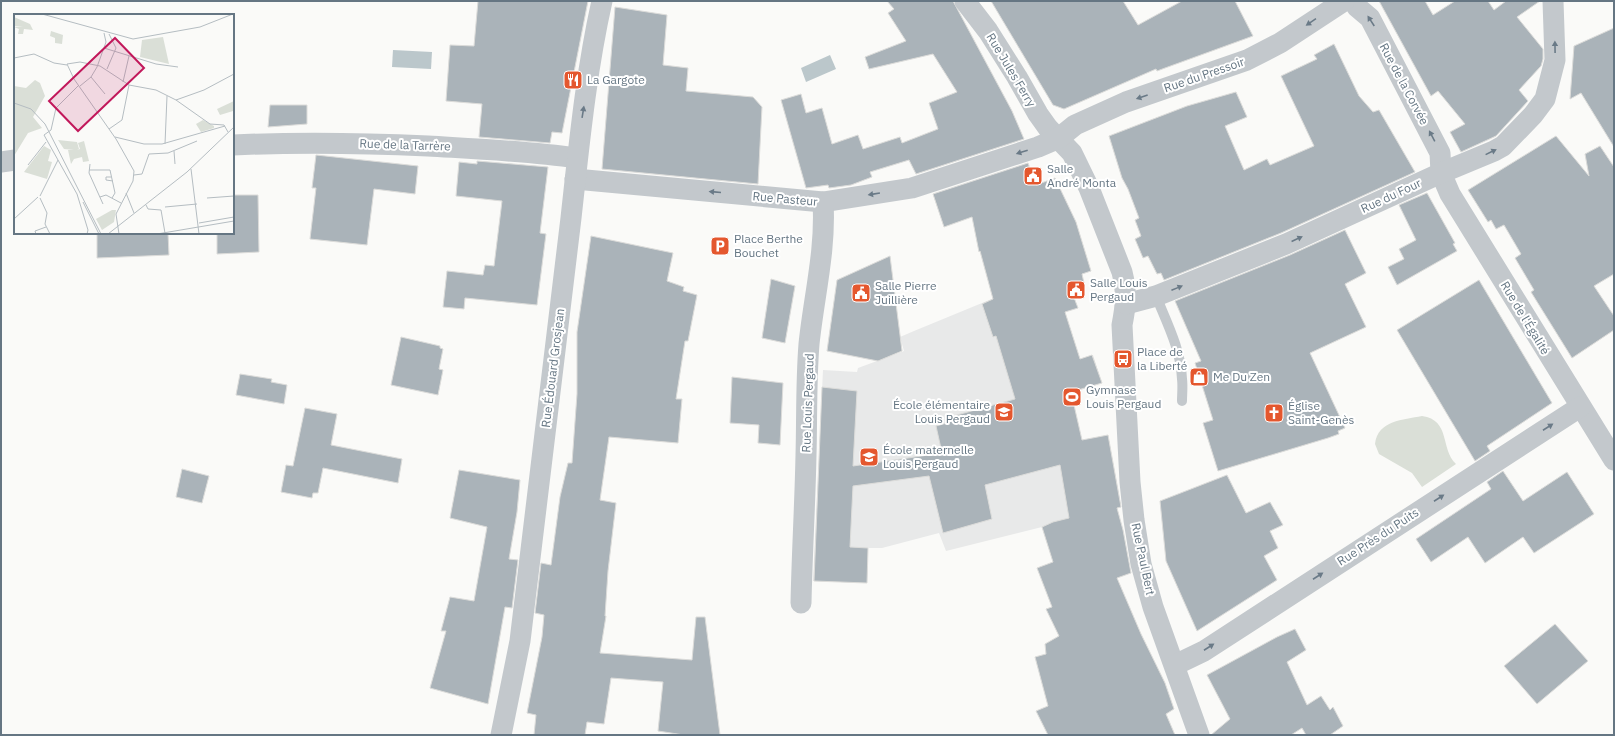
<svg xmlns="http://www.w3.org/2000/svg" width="1615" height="736" font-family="'IBM Plex Sans',sans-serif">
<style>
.built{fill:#e8e9e9}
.green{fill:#dadfd7}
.water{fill:#bbc7cb}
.building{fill:#aab3b9;stroke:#dcdcda}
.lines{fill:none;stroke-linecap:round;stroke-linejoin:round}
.lane{stroke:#c3c8cc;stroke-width:10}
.street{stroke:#c3c8cc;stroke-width:21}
.oneway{fill:#6a7a87}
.labels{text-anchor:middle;stroke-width:4;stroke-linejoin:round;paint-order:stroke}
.street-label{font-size:12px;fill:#657683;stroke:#fff}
.poi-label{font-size:12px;fill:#657683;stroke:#fff;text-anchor:start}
.inset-road{fill:none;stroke:#b5bdc2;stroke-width:1}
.view{fill:#c2185b;fill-opacity:0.15;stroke:#c2185b;stroke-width:2}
.inset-edge{fill:none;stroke:#657683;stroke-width:2}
</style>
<rect width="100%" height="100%" fill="#fafaf8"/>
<!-- built -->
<path class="built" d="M1082 274 1084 283 1079 288 1071 292 1078 308 1065 312 1080 359 1093 355 1102 383 1071 393 1082 440 1108 435 1121 505 1053 522 1042 527 946 551 939 533 882 548H868L867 583 813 581 823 370 857 372 858 368 904 351 900 337 914 331 999 296Z"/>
<!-- green -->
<path class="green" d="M1422 416C1451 420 1440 449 1456 464L1422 487 1412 473 1379 454 1375 444C1378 420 1403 420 1422 416Z"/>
<!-- water -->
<g class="water">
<path d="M393 50 432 52 431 69 392 67Z"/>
<path d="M830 55 836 69 806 82 801 68Z"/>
</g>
<!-- building -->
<g class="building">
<path d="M478 1H588L562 133 552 132 550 143 479 137 482 104 446 101 450 45 474 46Z"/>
<path d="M887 1H953L1012 111 1024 139 916 174 909 160 870 172 872 177 851 185 829 188 828 185 806 188 781 100 801 94 806 113 822 108 832 144 858 135 863 149 900 137 902 143 938 129 929 103 957 92 933 54 869 69 865 57 906 41 888 13 894 9Z"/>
<path d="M991 1H1123L1138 25 1182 1H1235L1253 36 1165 68 1157 71 1156 69 1064 109 1053 105Z"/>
<path d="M1379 1H1425L1433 15 1455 1H1488L1494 10 1506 1H1540L1517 17 1543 49V59L1541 66 1519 90 1528 101 1496 136 1461 152 1450 132 1465 124 1438 91 1431 96Z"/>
<path d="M615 7 667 15 663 65 688 68 686 91 753 97 762 107 758 184 602 169Z"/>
<path d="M1614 28V147L1581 93 1570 99 1574 46Z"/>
<path d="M1334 44 1359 96 1373 112 1379 110 1415 172 1281 233 1164 280 1161 273 1157 274 1148 256 1143 258 1135 239 1141 236 1135 220 1139 218 1128 189 1122 178 1109 136 1187 106 1236 92 1247 117 1225 126 1244 170 1267 159 1270 165 1314 146 1281 76 1317 59 1314 55Z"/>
<path d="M270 105H307V124L268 127Z"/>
<path d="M1556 136 1589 176 1585 154 1600 146 1614 167V274L1594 286 1614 316V330L1572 358 1531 292 1534 290 1515 258 1521 254 1504 225 1496 229 1491 220 1488 222 1468 190Z"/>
<path d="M316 155 418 166 415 194 374 189 367 245 310 239 316 188H312Z"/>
<path d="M477 161 548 167 540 233 546 234 537 305 465 298 464 309 443 307 447 271 483 275 485 265 494 266 502 201 456 196 459 162 477 164Z"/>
<path d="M1028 163 1036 185 1055 178 1076 222 1091 271 1082 274 1084 283 1073 295 1078 308 1065 312 1080 359 1092 355 1102 383 1071 392 1082 440 1108 435 1119 496 1121 507 1117 508 1123 530 1131 573 1117 578 1141 634 1165 683 1174 709 1166 714 1175 735H1048L1036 711 1048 706 1035 657 1046 654 1045 644 1059 636 1046 609 1052 607 1037 568 1053 562 1042 527 1053 522 1069 518 1060 465 985 485 992 519 943 533 929 476 853 486 850 547 868 548 867 583 814 581 822 387 857 391 853 466 942 453 936 426 947 423 946 418 1015 399 996 336 993 337 982 304 993 299 980 251 979 252 972 217 944 227 933 194Z"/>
<path d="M1427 193 1455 243 1453 244 1457 251 1397 285 1388 267 1404 259 1399 249 1416 240 1399 205Z"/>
<path d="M233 195H258L259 252 217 254V233H233Z"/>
<path d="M1345 230 1366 273 1345 284 1366 327 1310 353 1345 428 1338 431 1339 434 1328 438 1218 471 1203 423 1213 420 1195 363 1201 361 1175 301 1290 255Z"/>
<path d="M97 233H168L169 255 97 258Z"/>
<path d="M591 236 673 253 667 281 684 287 683 291 697 295 688 341H685L676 399H682L678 443 609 437 600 500 616 503 608 571 605 616H606L600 653 692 660 696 617H705L720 735H684L658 731 663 682 611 678 604 724 587 722 585 735H534L536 715 527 713 542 637 544 615 535 613 541 563 551 565 560 497 568 463H572L577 394V332Z"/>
<path d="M890 256 902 351 878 361 827 351 837 280Z"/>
<path d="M771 279 795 286 785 343 762 338Z"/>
<path d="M1479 280 1552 403 1487 446 1490 451 1475 461 1397 330Z"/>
<path d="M401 337 440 346V348L443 349 439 369 443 370 438 395 391 385Z"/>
<path d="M240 374 272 379 271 382 287 385 284 404 236 395Z"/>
<path d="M732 377 783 383 780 445 758 443 759 425 730 423Z"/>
<path d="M305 408 337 414 331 445 402 459 398 483 323 468 318 493H313L312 498 281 492 286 465 293 466Z"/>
<path d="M182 469 209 476 202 503 176 497Z"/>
<path d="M459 470 520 480 517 512 509 559 518 560 512 608 505 607 488 704 430 688 446 631H441L450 597 474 601 487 527 450 518Z"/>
<path d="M1503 471 1523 501 1567 472 1594 514 1534 553 1523 537 1485 563 1468 537 1431 562 1416 539 1491 489 1487 482Z"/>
<path d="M1227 475 1246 513 1270 502 1283 525 1270 531 1278 548 1264 556 1277 580 1197 631 1166 561 1160 501Z"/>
<path d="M1555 624 1588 661 1537 704 1504 666Z"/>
<path d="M1295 629 1306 650 1287 662 1307 705 1321 696 1330 710 1333 707 1343 726 1330 735H1306L1302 728 1291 735H1211L1230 719 1207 675 1277 637Z"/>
</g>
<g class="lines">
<!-- lane -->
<path class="lane" d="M1156 296C1167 323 1181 350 1182 379 1183 386 1182 394 1182 401"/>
<!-- street -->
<g class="street">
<path d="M965 1 988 31 1017 77 1038 114 1048 128 1072 153 1089 188 1122 272C1127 292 1126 305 1122 325L1130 482 1134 520 1141 564 1153 607 1199 735"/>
<path d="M1353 1 1357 7 1370 18 1440 153 1441 173 1450 194 1614 460"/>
<path d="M233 145C298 142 363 143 428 146 478 149 527 151 577 158"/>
<path d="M1 162 15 160"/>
<path d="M575 179 823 202 912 188 1038 147 1059 138 1075 125 1126 102 1247 60 1280 43 1344 1"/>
<path d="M1126 304 1156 296 1286 244 1441 173 1494 151 1503 146 1533 115 1545 99 1555 60 1553 1"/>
<path d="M801 603C802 554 805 505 806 455 807 418 806 381 809 344 814 296 826 250 823 202"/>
<path d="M1175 665 1204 651 1580 407"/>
<path d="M501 735 520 641 571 218C579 146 586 72 602 1"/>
</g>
</g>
<!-- one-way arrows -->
<defs><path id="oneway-solid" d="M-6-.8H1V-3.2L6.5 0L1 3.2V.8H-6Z"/></defs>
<g class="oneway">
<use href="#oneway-solid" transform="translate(1371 21) rotate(-123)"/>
<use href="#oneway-solid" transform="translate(1311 22) rotate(146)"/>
<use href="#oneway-solid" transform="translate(1555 47) rotate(-91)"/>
<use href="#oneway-solid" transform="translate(1142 97) rotate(161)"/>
<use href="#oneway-solid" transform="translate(583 112) rotate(-81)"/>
<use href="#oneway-solid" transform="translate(1432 136) rotate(-118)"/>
<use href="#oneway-solid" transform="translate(1022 152) rotate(162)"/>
<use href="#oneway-solid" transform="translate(1491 152) rotate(-26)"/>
<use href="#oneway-solid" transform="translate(715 192) rotate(-175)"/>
<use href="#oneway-solid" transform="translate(874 194) rotate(171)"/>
<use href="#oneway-solid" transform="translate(1297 239) rotate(-25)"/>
<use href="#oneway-solid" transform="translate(1177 288) rotate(-22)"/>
<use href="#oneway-solid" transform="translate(1548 427) rotate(-33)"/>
<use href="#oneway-solid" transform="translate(1439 498) rotate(-33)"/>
<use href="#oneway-solid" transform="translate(1318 576) rotate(-33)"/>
<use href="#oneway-solid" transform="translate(1209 647) rotate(-33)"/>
</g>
<!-- icons -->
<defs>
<g id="restaurant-square" transform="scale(1)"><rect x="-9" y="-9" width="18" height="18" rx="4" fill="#e4572e" stroke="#fff"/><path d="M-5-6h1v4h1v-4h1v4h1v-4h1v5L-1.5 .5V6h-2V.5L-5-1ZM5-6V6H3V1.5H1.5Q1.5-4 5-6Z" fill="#fff"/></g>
<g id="civic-square" transform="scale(1)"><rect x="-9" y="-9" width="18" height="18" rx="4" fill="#e4572e" stroke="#fff"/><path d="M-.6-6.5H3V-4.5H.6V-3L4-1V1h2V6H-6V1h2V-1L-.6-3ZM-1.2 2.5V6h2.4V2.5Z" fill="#fff"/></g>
<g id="parking-square" transform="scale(1)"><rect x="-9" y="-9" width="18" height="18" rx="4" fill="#e4572e" stroke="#fff"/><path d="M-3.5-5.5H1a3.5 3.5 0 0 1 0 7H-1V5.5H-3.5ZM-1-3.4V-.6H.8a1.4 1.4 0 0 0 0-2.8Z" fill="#fff"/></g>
<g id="bus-square" transform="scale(1)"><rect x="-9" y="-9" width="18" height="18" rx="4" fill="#e4572e" stroke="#fff"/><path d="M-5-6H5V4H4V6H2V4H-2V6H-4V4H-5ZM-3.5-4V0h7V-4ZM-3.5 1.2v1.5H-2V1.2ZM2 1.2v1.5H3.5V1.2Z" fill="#fff"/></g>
<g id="shop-square" transform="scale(1)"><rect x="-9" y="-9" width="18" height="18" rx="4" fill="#e4572e" stroke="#fff"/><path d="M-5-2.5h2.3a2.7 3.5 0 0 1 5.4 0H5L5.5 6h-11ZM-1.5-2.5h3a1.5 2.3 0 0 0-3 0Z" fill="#fff"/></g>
<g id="stadium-square" transform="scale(1)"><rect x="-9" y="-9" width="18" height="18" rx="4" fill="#e4572e" stroke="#fff"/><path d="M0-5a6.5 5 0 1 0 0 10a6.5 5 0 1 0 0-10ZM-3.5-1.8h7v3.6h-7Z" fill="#fff"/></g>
<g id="school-square" transform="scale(1)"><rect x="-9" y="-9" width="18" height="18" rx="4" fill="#e4572e" stroke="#fff"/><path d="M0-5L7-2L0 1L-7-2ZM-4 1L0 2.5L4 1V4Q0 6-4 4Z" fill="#fff"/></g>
<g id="church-square" transform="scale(1)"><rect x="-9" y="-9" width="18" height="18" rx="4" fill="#e4572e" stroke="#fff"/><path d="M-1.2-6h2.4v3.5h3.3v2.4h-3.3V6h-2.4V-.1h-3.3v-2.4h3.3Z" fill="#fff"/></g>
</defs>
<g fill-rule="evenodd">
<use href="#restaurant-square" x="573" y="80"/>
<use href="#civic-square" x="1033" y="176"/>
<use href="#parking-square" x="720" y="246"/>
<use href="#civic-square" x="1076" y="290"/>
<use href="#civic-square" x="861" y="293"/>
<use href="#bus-square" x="1123" y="359"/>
<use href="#shop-square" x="1199" y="377"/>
<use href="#stadium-square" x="1072" y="397"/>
<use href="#school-square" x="1004" y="412"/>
<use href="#church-square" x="1274" y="413"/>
<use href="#school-square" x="869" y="457"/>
</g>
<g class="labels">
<!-- street labels -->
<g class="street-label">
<text transform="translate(1011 70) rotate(59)" y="4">Rue Jules Ferry</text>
<text transform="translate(1204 75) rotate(-19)" y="4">Rue du Pressoir</text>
<text transform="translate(1404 84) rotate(62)" y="4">Rue de la Corvée</text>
<text transform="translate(405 145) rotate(2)" y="4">Rue de la Tarrère</text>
<text transform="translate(1391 196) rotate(-25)" y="4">Rue du Four</text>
<text transform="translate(785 199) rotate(5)" y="4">Rue Pasteur</text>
<text transform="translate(1525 318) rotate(59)" y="4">Rue de l'Égalité</text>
<text transform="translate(553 368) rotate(-83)" y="4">Rue Édouard Grosjean</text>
<text transform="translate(808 403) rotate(-88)" y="4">Rue Louis Pergaud</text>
<text transform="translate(1378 537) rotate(-33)" y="4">Rue Près du Puits</text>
<text transform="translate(1143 559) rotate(78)" y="4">Rue Paul Bert</text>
</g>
<!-- poi labels -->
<g class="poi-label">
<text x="587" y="84">La Gargote</text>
<text x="1047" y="173">Salle<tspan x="1047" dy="14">André Monta</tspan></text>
<text x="734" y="243">Place Berthe<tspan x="734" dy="14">Bouchet</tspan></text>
<text x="1090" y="287">Salle Louis<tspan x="1090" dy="14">Pergaud</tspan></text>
<text x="875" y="290">Salle Pierre<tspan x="875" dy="14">Juillière</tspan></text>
<text x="1137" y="356">Place de<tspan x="1137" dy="14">la Liberté</tspan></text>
<text x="1213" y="381">Me Du Zen</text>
<text x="1086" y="394">Gymnase<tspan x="1086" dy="14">Louis Pergaud</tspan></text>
<text x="990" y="409" text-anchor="end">École élémentaire<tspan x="990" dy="14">Louis Pergaud</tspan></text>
<text x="1288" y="410">Église<tspan x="1288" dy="14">Saint-Genès</tspan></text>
<text x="883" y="454">École maternelle<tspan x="883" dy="14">Louis Pergaud</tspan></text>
</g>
</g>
<!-- overview -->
<g transform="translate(14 14)">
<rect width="220" height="220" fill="#fafaf8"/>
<path d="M0 3 16 10 19 16 10 15 9 20H4L5 15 0 13 9 12H0ZM37 17 49 21 48 30 41 29V24L36 22ZM149 23 155 50 126 43 128 26ZM21 66 26 69 31 82 19 103 28 114 14 119 0 142V72L12 74ZM220 87 219 97 206 101 203 95ZM189 106 200 112V114L187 118 182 110ZM44 126 63 128 65 135 63 136 66 135 64 129 70 127 75 147 69 148 68 143 60 145 57 150 54 136H60L50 135ZM30 132 37 136 34 147 38 148 33 165 10 158ZM98 196H102L100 208 88 216 82 205Z" fill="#dadfd7"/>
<path class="inset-road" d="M28 0 119 25 186 13 219 0M90 34 142 50 164 53M0 44 20 40 40 49 53 51M93 55 102 34 95 20M77 63 91 80M109 68 115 42M65 71 42 94 37 116 30 121 63 180 74 216 73 220M66 72 77 63 83 53 92 28 90 19M162 86 196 110 210 111 214 118M0 89 17 95 31 110 87 220M95 115 108 106 115 71M101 123 130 130H148L211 112M151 130 153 82M160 137 161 150M76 150 75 159 89 190M14 151 32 128M177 155 185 220M75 156H96L101 179 98 184M120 161 128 160 135 140 154 139 183 127M97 163H92V166L99 167M112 179 120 199M26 182 44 146M86 183 92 181 107 189M26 184 33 199 31 210 36 220M193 184 220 182M69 188 85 220M132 191 134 195 147 196 151 219M151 193 183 190M0 205 24 183M185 209 220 203M22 220 21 217 32 213M94 220 173 158 220 113M105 220 102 200 119 167 120 157 102 125 60 65 53 50 66 48 86 52 115 71 142 76 162 86 190 76 220 60M143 220 220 207"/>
<path class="view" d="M101 24 130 54 64 117 35 87Z"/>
<rect width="220" height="220" class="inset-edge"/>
</g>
<!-- border -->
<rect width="1615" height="736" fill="none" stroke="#657683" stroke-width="4"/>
</svg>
